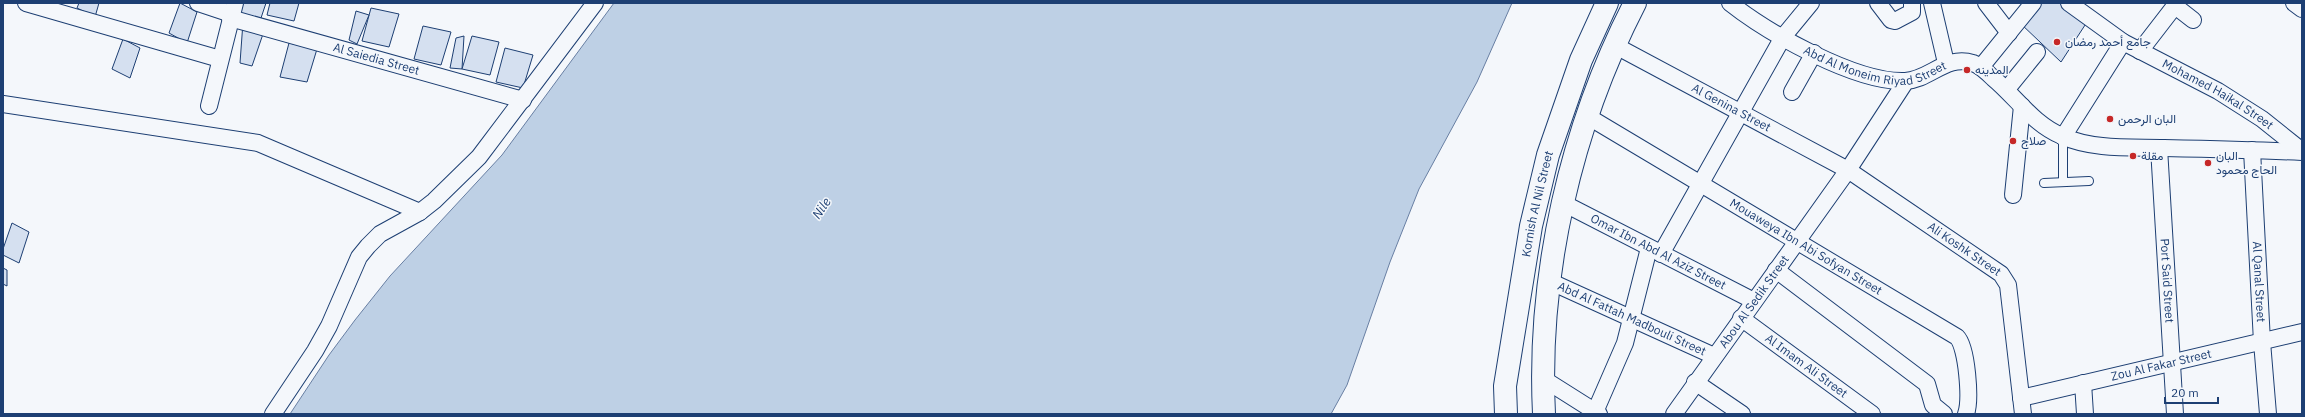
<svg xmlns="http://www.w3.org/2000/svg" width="2305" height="417" font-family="'IBM Plex Sans',Vazirmatn,sans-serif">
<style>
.water{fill:#bed0e5;stroke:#687fa3}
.building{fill:#d5e0f0;stroke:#1d3f73}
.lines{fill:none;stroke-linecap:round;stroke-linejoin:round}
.lane-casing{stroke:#1d3f73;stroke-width:10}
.street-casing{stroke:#1d3f73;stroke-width:18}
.primary-casing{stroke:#1d3f73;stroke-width:24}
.lane{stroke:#f4f7fb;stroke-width:8}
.street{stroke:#f4f7fb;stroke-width:16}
.primary{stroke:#f4f7fb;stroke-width:22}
.poi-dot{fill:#c62828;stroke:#f4f7fb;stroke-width:1.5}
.labels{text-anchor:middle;stroke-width:3;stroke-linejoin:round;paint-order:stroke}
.poi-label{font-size:12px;fill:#1d3f73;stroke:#f4f7fb;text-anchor:start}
.street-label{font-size:12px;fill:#1d3f73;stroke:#f4f7fb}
.water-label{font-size:13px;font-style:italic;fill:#1d3f73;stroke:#f4f7fb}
</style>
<rect width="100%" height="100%" fill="#f4f7fb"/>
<!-- water -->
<path class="water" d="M614 3H1512L1477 82 1419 189 1390 262 1347 385 1331 414H290L329 355 355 320 390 276 502 155Z"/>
<!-- building -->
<g class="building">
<path d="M79 3H99L95 17 77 8Z"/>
<path d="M180 3 197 12 187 43 169 33Z"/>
<path d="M237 3H266L261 18 234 13Z"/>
<path d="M270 3H299L294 21 267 15Z"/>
<path d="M2037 3H2062L2087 22 2061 62 2020 23Z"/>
<path d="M371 8 399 14 389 47 362 41Z"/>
<path d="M356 11 369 15 357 44 349 40Z"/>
<path d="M243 22 263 34 252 66 240 63Z"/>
<path d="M423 26 451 32 441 65 414 59Z"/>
<path d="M464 36 462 69 450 68 456 38Z"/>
<path d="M472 36 499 42 490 75 462 69Z"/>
<path d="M123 39 140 48 130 78 112 69Z"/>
<path d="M289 43 317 49 307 82 280 77Z"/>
<path d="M505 48 533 55 523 88 496 82Z"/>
<path d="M12 223 29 232 19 263 3 255V249Z"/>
<path d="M3 268 7 270V286L3 284Z"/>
</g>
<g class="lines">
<!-- lane casing -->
<g class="lane-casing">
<g id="lane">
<path d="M2063 137V182"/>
<path d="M2044 183 2089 181"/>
</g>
</g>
<!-- street casing -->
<g class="street-casing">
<g id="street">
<path d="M26 3 220 59"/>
<path d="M198 3 231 14"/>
<path id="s1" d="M1730 3C1768 33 1856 83 1905 81 1930 80 1946 54 1973 63 1981 66 1987 72 1993 78 2016 97 2033 124 2062 136 2093 150 2131 147 2164 148 2210 149 2256 150 2302 152"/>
<path d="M1878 3 1891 20 1895 21 1912 12V3"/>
<path d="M1932 3 1946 63"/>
<path d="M1986 3 2009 33"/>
<path id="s2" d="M2069 3 2123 42 2218 91 2262 119 2302 151"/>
<path d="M2294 3 2302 9"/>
<path d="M2175 6 2193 20"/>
<path id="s3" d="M230 18 523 100"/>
<path id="s4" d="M1614 45 1848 170 2001 274 2008 285 2023 414"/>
<path d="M2140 51 2177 3"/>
<path d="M1981 67 2033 3"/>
<path d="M2007 89 2037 52"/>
<path d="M1792 92 1814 53"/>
<path d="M3 104 258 143 420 212"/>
<path d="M209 106 235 3"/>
<path id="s5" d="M1587 116 1957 337C1967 347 1971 400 1966 414"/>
<path d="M2063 137 2123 42"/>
<path id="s6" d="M2159 148 2175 414"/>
<path id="s7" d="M2252 150 2262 342 2268 414"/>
<path d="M2013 195 2022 106"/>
<path id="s8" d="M1563 203 1754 301"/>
<path d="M1661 254 1783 37 1811 3"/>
<path d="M1776 270 1927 384 1933 405 1944 414"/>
<path id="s9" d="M1549 281 1714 356"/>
<path id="s10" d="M1741 318 1872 414"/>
<path d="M1542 378 1599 414"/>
<path d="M1695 382 1742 414"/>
<path d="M2083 383 2085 414"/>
<path id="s11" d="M2021 398 2302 332"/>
<path d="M1595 412 1625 343 1649 248"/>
<path d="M273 414 315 351 329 326 359 257 368 246 380 234 420 212 434 201 479 157 595 3"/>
<path id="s12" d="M1674 414 1848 170 1906 81"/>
</g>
</g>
<!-- primary casing -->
<g class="primary-casing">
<g id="primary">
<path id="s13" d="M1506 414 1505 386 1531 226 1548 155 1581 60 1607 3"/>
<path d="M1544 414C1537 274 1571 127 1635 3"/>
</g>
</g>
<!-- lane -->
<use href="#lane" class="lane"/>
<!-- street -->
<use href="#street" class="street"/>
<!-- primary -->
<use href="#primary" class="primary"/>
</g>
<!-- markers -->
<g class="poi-dot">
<circle cx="2057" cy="42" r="4"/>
<circle cx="1967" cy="70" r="4"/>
<circle cx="2110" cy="119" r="4"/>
<circle cx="2013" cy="141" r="4"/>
<circle cx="2133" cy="156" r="4"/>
<circle cx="2208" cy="163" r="4"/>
</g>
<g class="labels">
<!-- poi labels -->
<g class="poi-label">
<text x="2065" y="46">جامع أحمد رمضان</text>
<text x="1975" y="74">المدينه</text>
<text x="2118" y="123">البان الرحمن</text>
<text x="2021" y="145">صلاح</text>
<text x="2141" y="160">مقلة</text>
<text x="2216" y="160">البان<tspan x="2216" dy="14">الحاج محمود</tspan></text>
</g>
<!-- street labels -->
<g class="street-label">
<text dy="4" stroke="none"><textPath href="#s1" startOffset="163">Abd Al Moneim Riyad Street</textPath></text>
<text dy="4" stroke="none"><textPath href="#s3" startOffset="152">Al Saiedia Street</textPath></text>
<text dy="4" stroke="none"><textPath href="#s2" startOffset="175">Mohamed Haikal Street</textPath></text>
<text dy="4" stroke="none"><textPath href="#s4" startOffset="133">Al Genina Street</textPath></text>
<text dy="4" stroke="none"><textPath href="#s13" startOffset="213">Kornish Al Nil Street</textPath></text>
<text dy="4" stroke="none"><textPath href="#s5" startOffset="255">Mouaweya Ibn Abi Sofyan Street</textPath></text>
<text dy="4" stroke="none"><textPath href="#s4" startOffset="406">Ali Koshk Street</textPath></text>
<text dy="4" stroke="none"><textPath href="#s8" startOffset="107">Omar Ibn Abd Al Aziz Street</textPath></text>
<text dy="4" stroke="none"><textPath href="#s6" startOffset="133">Port Said Street</textPath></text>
<text dy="4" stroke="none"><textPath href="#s7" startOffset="132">Al Qanal Street</textPath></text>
<text dy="4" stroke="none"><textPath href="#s12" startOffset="138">Abou Al Sedik Street</textPath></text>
<text dy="4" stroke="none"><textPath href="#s9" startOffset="91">Abd Al Fattah Madbouli Street</textPath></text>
<text dy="4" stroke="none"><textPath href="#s11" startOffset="144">Zou Al Fakar Street</textPath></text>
<text dy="4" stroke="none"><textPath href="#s10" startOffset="81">Al Imam Ali Street</textPath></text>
</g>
<!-- water labels -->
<g class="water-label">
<text transform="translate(821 208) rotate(-56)" y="5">Nile</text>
</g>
</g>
<!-- border -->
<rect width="2305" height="417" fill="none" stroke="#1d3f73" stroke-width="8"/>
<!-- scale -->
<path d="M2165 397v6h53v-6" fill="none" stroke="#1d3f73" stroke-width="2"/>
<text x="2171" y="397" font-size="12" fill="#1d3f73" stroke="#f4f7fb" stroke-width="3" paint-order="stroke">20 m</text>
</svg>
